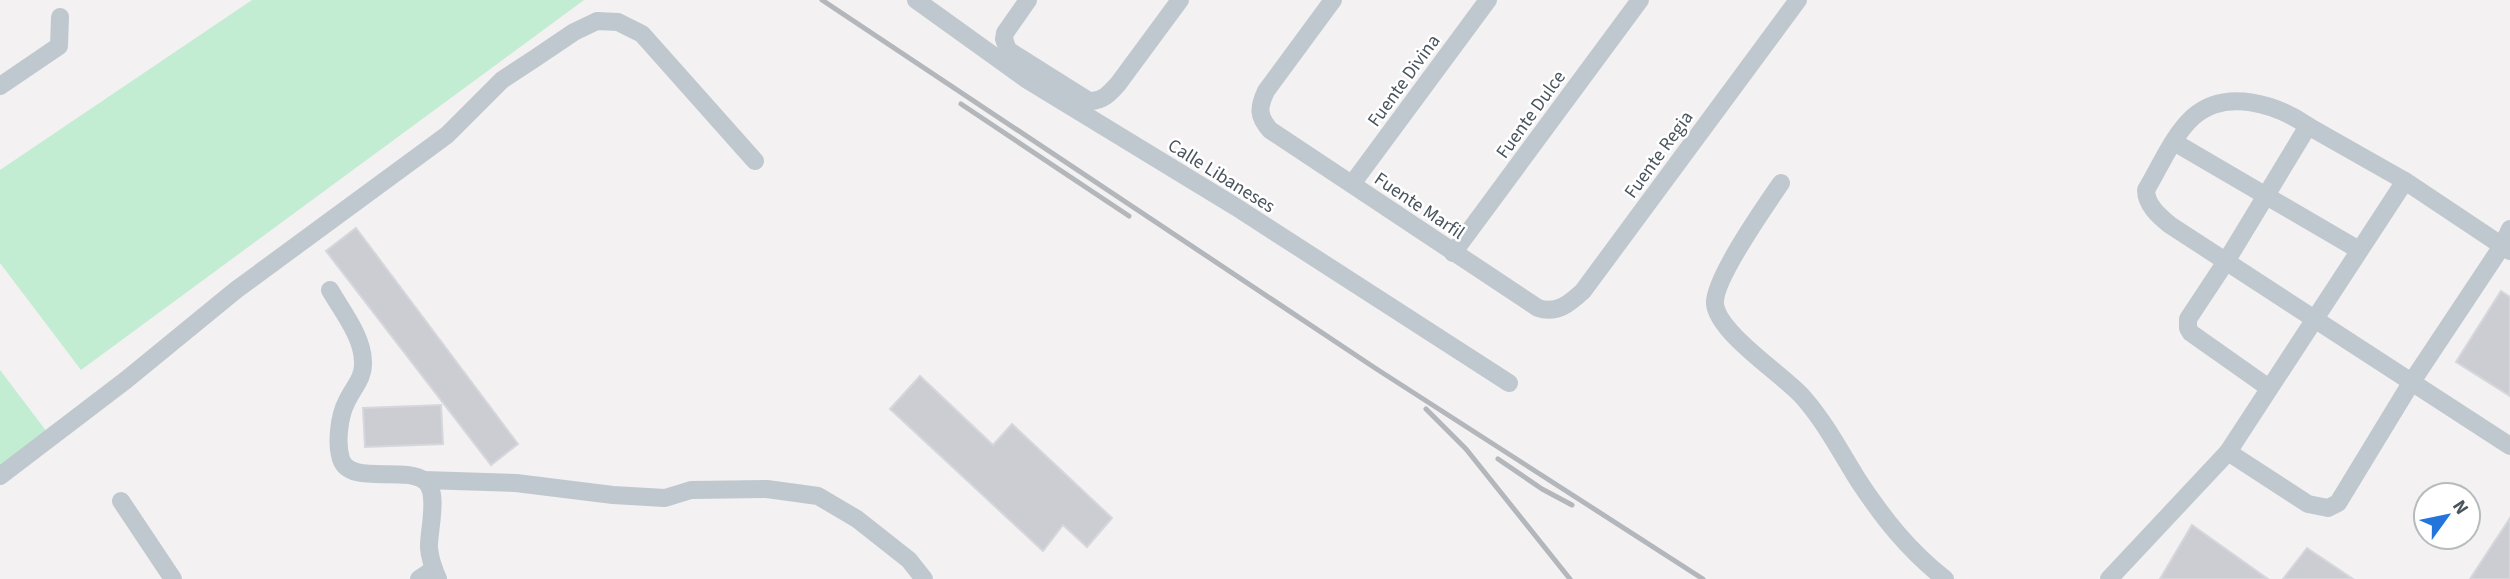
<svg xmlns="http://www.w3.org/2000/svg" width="2510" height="579" font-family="'Source Sans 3',sans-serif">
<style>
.green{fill:#c2edd2}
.building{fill:#cbcdd3;stroke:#d5d7dc;stroke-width:2}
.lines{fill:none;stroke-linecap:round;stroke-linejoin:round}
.minor{stroke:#bfc8ce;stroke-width:18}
.rail{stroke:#b3b6ba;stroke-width:5}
.labels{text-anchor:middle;stroke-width:5;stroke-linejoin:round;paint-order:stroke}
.street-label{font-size:19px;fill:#49545d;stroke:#fff}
</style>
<rect width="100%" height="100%" fill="#f3f1f1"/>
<!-- green -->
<g class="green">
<path d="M252 0H584L81 370 0 263V170Z"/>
<path d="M0 370 50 436 0 475Z"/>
</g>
<!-- building -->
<g class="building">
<path d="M356 228 518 444 491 465 326 251Z"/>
<path d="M2501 291 2510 297V396L2456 362Z"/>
<path d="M920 376 993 445 1012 424 1112 518 1087 547 1063 525 1043 551 890 409Z"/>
<path d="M441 405 443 444 365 447 363 408Z"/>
<path d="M2510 518V579H2470Z"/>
<path d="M2192 525 2268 579H2160Z"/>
<path d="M2307 548 2353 579H2283Z"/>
</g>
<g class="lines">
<!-- minor -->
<g class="minor">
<path d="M916 0 1026 79 1236 207 1509 383"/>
<path d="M1028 0 1005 33 1004 39 1008 50 1089 101C1102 102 1110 93 1118 84L1180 0"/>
<path d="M1333 0 1266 91C1258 108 1258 116 1270 130L1538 308C1557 314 1569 304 1583 291L1798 0"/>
<path d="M0 86 59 46 60 17"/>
<path d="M2308 126C2276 104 2226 88 2193 117 2173 135 2160 167 2146 190 2146 205 2159 216 2170 225L2510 446"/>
<path d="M2174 142 2359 250"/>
<path d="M1781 183C1766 205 1713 280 1715 304 1718 333 1782 374 1802 396 1825 422 1840 451 1858 480 1883 518 1909 551 1945 579"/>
<path d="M1352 184 1488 0"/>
<path d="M1453 253 1640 0"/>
<path d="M330 290C342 311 363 337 363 362 364 378 353 388 347 401 339 416 336 443 341 459 350 486 404 465 425 481 440 492 428 532 429 548 430 559 434 570 438 579"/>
<path d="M2269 388 2191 333 2188 328V319L2227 260 2308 126 2405 181 2510 251"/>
<path d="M2228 452 2308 504 2328 508 2338 503 2411 383 2502 246 2510 229"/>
<path d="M0 476 126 380 236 290 447 135 502 80 534 59 574 32 597 21 618 22 642 34 755 161"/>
<path d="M424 480 516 483 613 495 665 498 691 490 767 489 818 496 857 519 909 560 924 579"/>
<path d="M121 501 173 579"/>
<path d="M419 579 434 569"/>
<path d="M2109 579 2228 452 2405 181"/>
</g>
<!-- rail -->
<g class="rail">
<path d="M822 0 1375 368 1703 579"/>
<path d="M961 104 1129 216"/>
<path d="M1426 409 1466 449 1570 579"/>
<path d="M1498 459 1542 489 1572 505"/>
</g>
</g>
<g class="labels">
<!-- street labels -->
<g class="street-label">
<text transform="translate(1403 80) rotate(-54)" y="7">Fuente Divina</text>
<text transform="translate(1530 114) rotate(-54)" y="7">Fuente Dulce</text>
<text transform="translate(1658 154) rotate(-54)" y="7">Fuente Regia</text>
<text transform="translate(1222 175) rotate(32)" y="7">Calle Libaneses</text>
<text transform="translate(1420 205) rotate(34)" y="7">Fuente Marfil</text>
</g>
</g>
<!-- north arrow -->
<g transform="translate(2447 516) rotate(57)"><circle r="33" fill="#ffffff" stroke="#b6bbbe" stroke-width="2"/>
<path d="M0-5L12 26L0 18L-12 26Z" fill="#2375db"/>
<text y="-10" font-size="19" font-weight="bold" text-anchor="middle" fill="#49545d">N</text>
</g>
</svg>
